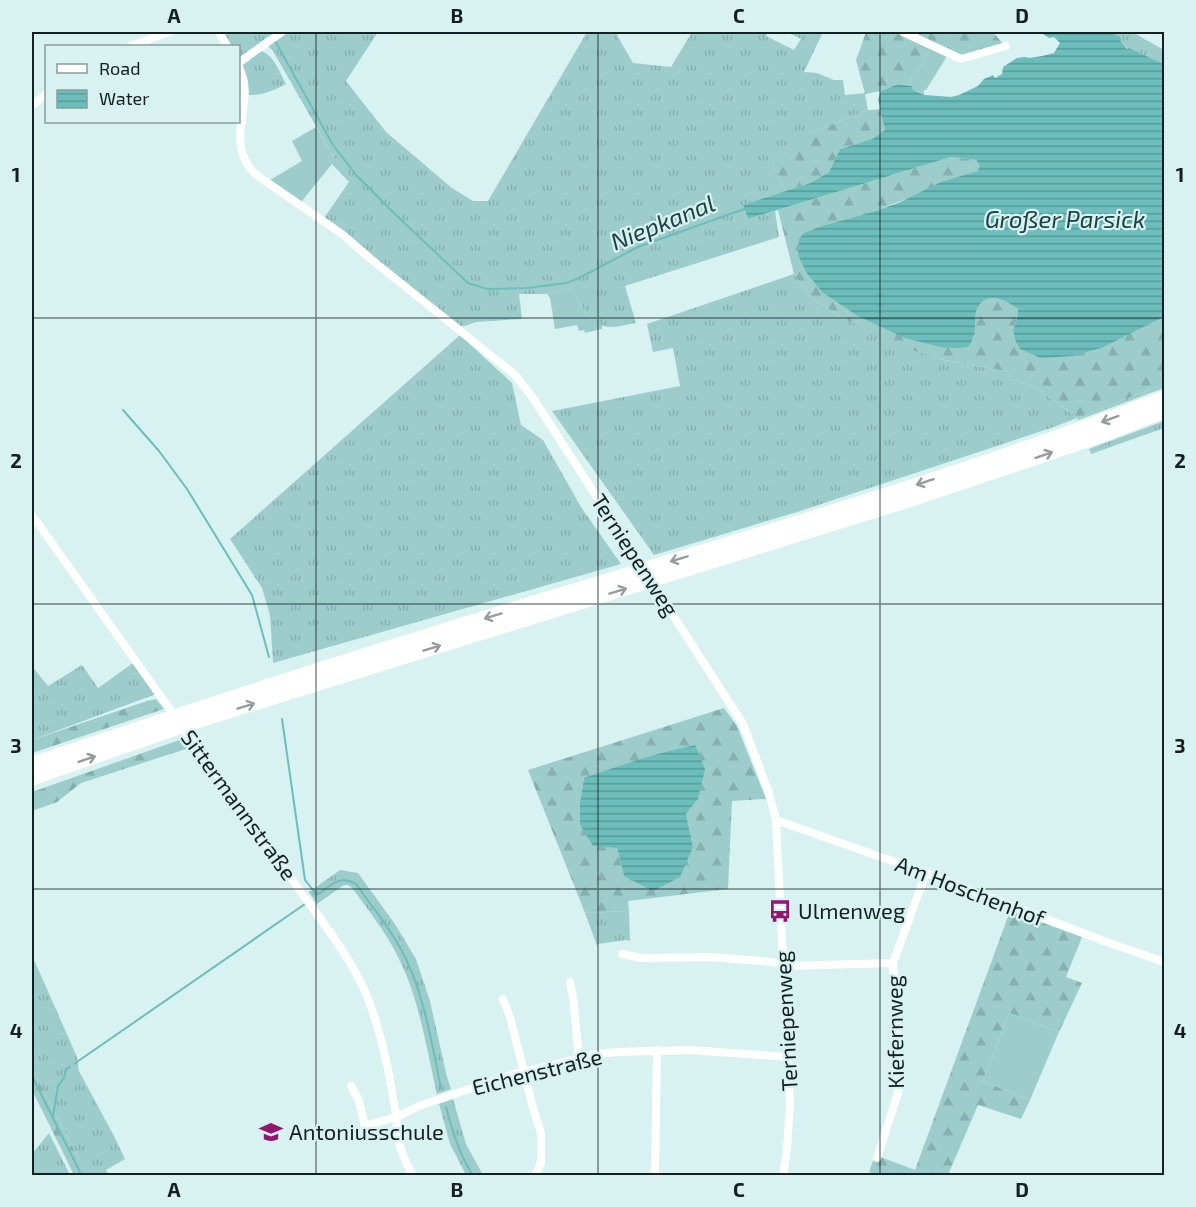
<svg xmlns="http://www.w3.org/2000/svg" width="1196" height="1207" font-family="'Exo 2',sans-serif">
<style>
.grass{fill:url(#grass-tufts)}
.forest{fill:url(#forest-firs);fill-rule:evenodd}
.garden{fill:#9dcdcb}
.water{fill:url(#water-rules)}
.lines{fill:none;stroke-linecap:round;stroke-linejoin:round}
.stream{stroke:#6cbebc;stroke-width:2}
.street{stroke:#fff;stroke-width:8}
.highway{stroke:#fff;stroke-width:15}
.oneway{stroke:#969b9b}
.grid{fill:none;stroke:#162020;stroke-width:1.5;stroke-opacity:0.55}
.labels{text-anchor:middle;stroke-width:4.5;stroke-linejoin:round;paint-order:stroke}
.street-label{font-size:22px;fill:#162020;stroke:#d7f2f1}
.poi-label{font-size:22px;fill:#162020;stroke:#d7f2f1;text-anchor:start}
.water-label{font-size:24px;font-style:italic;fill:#1c4342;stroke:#d7f2f1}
.neatline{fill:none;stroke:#162020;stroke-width:2}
.grid-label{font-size:20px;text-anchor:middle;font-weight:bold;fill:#162020}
</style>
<defs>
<pattern id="grass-tufts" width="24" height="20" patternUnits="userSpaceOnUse" patternTransform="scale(1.5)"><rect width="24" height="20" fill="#9dcdcb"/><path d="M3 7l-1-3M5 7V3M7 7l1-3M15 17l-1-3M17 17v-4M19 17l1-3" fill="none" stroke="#86b0ae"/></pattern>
<pattern id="forest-firs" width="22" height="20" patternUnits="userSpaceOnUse" patternTransform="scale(1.5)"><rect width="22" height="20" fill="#9dcdcb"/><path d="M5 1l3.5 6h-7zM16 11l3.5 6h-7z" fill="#86b0ae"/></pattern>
<pattern id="water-rules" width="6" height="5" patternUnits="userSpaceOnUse" patternTransform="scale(1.5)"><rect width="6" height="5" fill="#6cbebc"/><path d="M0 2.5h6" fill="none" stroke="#589a98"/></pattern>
</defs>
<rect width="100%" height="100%" fill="#d7f2f1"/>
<!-- grass -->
<g class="grass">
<path d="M222 32H276L243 57H239L238 46H231Z"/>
<path d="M287 32H378L346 81 386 132 452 188 473 201H488L587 32H617L618 37 633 63 671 67 692 32H768L766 36 794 50 801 39 791 34 792 32H823L804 72 817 73 834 80H843L845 95 865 93 868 110 799 138 800 143 772 162 786 191 743 205 748 219 775 211 779 237 625 286 636 323C628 324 619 327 611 327 589 327 581 304 571 288L547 294H519L522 318 521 319 476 322 465 326H461L324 218 351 179 333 156 273 51 268 46Z"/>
<path d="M1112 32H1132L1164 50V64L1129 48 1128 49Z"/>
<path d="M261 51C274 55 280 73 286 84 275 90 261 96 248 95V86L243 65Z"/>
<path d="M794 274 804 289 814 300 847 320 939 359 1010 372 1011 377 1039 390 1078 418 1164 384V388L1078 420 1077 418 1054 427 797 512 654 555 552 411 680 386 673 348 653 352 647 324Z"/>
<path d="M460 335 512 383 521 425 543 440 581 507 621 564 273 663 270 615 262 588 230 539Z"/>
<path d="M1164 421V428L1091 454 1089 449Z"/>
<path d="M133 663 156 694 32 740V666L48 686 82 665 98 688Z"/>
<path d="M340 870 358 873 395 924 416 959 430 1001 447 1077 451 1089 437 1094C427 1051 419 998 399 959 387 934 369 911 353 889L348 885H344L317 904 309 892Z"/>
<path d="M629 911 630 941 626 940 598 944 597 946 585 913Z"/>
<path d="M32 959 35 962 77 1057 79 1071 114 1136 125 1159 106 1170 109 1175H87L32 1068Z"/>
<path d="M453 1099 466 1144 483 1175H466L450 1144 439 1104Z"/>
<path d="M49 1133 70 1175H32V1154Z"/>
</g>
<!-- forest -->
<g class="forest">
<path d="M865 32H901L933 45 908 85 898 84 881 91 865 94 856 60 865 35Z"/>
<path d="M908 32H993L1004 45 959 56Z"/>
<path d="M881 109 885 130 872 139 840 149 829 172 810 183 786 191 772 162 799 143 798 138 868 110H872Z"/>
<path d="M951 157 976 160 979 163 978 171 872 212 825 225 974 338C974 330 974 321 975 313 980 289 1005 299 1018 309L1017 319 1013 330 1104 347 1164 317V384L1078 418 1039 390 1011 377 1010 372 939 359 897 345 847 320 814 300 804 289 794 274 778 210Z"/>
<path d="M156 699 164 709 32 753V740L147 701Z"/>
<path d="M724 708 737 726 766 799 732 801 728 889 628 901 629 911 585 913 528 770ZM584 778 698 799 686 814 693 847 624 876 617 848 580 825V802Z"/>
<path d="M185 738 192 747 81 783 57 802 32 811V792Z"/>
<path d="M1010 911 1082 937 1066 977 1082 983 1059 1032 1009 1013 983 1081 1030 1100 1021 1119 978 1105 948 1175 878 1176 869 1172 875 1155 915 1170Z"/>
<path d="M32 1068 87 1175H74L32 1090Z"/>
</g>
<!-- garden -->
<g class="garden">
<path d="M933 45 949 53 926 90H924V94L913 90 912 86 908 85Z"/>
<path d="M316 127 333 156 351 179 349 182 332 164 301 202 270 180 302 161 292 141Z"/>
<path d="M571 288C580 302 585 319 602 325V329L585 333 584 330 579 331 577 325 555 329 550 298 547 294Z"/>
<path d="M1009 1013 1059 1032 1030 1100 983 1081Z"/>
</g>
<!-- water -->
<g class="water">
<path d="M1040 32H1112L1120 38 1119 39 1127 49 1129 48 1164 64V317L1104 347 1073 356 1041 358 1020 349 1016 342 1013 330 1017 319 1018 309C1006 300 985 290 977 309 973 318 977 330 973 338 972 341 970 344 968 347L956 348 940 347 905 338 856 315 822 292 806 272 798 255 799 239 804 233 825 225 872 212 898 203 941 182 978 171 979 164 976 160 951 157 748 219 743 205 810 183 829 172 840 149 872 139 885 130 878 99 881 91 898 84 912 86 913 90 925 95 951 97 959 95 978 86 984 79 993 75 995 78 1002 74 1003 67 1017 58 1025 57 1029 58 1042 56 1054 53 1060 43 1054 37 1049 38Z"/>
<path d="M695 745 705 769 698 799 686 814 693 847 680 877 653 891 624 876 617 848 593 846 580 825V802L584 778C621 765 657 753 695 745Z"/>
</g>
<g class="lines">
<!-- stream -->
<g class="stream">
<path d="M270 32 333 145 357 176 397 216 468 283 487 289 527 288 566 283 577 279 638 247 747 208"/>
<path d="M123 410 159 451 187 489 252 595 269 657"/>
<path d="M282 719 305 880 317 895C330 886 340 874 356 884 372 907 391 929 403 953 424 993 432 1045 441 1088"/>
<path d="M74 1064 305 904"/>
<path d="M32 1076 82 1176"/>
<path d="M446 1107C453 1133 459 1153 473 1176"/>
<path d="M53 1116 58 1086 64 1078 66 1069 70 1067"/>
</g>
<!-- street -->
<g class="street">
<path d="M219 32 227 46"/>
<path d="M903 32 961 59 1006 46"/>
<path d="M131 46 169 32"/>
<path d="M238 63 282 32"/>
<path d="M238 66C259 101 221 139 255 174L342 234 372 260 515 375 533 398 743 724 769 793 776 820 790 1104 787 1148 783 1176"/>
<path d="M32 106 46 94"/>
<path d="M32 515 252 825C272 852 292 879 311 906 331 933 351 961 365 991 381 1030 389 1069 395 1110L399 1116C391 1130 405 1162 413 1176"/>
<path d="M776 820 926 873 1104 941 1164 962"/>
<path d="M622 954 641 958 710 957 772 962 784 966 893 963"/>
<path d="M570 982 573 997 579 1058"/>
<path d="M503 999 510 1017 533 1108 541 1133V1163L535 1176"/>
<path d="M351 1086 359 1101 365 1126 399 1116 419 1106 514 1074 598 1054 618 1052 690 1050 789 1057"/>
<path d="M877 1158 898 1093 899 1083 893 963 926 873"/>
<path d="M655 1176 657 1050"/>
</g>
<!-- highway -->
<g class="highway">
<path d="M32 764C202 707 373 652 544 600 752 537 961 476 1164 398"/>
<path d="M32 778 190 723 915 498 1096 437 1164 411"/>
</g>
</g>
<!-- one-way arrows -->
<defs><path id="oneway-shaft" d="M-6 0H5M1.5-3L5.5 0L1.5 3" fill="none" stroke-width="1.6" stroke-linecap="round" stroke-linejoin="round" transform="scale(1.5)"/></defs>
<g class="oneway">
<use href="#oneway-shaft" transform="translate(1110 419) rotate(160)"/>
<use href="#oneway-shaft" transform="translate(1044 455) rotate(-19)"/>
<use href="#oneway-shaft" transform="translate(925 482) rotate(162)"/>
<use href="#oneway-shaft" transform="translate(679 559) rotate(163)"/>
<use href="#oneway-shaft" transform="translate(618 591) rotate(-17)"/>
<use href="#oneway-shaft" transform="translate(493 616) rotate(163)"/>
<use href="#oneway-shaft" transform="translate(432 648) rotate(-17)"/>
<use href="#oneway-shaft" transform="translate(246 706) rotate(-17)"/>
<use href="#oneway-shaft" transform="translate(87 759) rotate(-19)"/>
</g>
<!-- grid -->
<path class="grid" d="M316 32V1176M598 32V1176M880 32V1176M32 318H1164M32 604H1164M32 889H1164"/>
<!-- icons -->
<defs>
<g id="bus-bare" transform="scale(1.8)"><path d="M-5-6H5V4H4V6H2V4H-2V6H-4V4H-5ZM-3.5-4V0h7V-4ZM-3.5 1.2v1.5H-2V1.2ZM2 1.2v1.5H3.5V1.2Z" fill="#94146e" stroke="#d7f2f1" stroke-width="2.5" paint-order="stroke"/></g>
<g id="school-bare" transform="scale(1.8)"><path d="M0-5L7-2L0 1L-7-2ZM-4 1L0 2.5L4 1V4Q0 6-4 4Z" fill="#94146e" stroke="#d7f2f1" stroke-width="2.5" paint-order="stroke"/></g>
</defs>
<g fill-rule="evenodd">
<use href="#bus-bare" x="780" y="911"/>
<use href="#school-bare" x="271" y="1132"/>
</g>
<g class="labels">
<!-- street labels -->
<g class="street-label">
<text transform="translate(635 555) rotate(57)" y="8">Terniepenweg</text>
<text transform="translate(239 805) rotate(54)" y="8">Sittermannstraße</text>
<text transform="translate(970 891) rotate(21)" y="8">Am Hoschenhof</text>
<text transform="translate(786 1021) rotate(-93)" y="8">Terniepenweg</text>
<text transform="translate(895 1032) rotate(-91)" y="8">Kiefernweg</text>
<text transform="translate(537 1072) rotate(-14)" y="8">Eichenstraße</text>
</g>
<!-- poi labels -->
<g class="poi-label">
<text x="798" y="919">Ulmenweg</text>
<text x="289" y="1140">Antoniusschule</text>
</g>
<!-- water labels -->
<g class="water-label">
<text x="1065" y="228">Großer Parsick</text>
<text transform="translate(663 223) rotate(-22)" y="8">Niepkanal</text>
</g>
</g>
<!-- border -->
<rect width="1196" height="1207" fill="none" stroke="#d7f2f1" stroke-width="66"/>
<!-- legend -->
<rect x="45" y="45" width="195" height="78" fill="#d7f2f1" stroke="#8a9e9d" stroke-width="1.5"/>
<rect x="57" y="64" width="30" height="9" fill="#ffffff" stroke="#8a9e9d" stroke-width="1.5"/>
<text x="99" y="75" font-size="18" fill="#162020">Road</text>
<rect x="57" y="90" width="30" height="18" fill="url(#water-rules)" stroke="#8a9e9d" stroke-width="1.5"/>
<text x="99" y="105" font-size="18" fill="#162020">Water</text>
<rect x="33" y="33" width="1130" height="1141" class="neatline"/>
<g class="grid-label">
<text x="174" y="23">A</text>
<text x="457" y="23">B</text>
<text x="739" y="23">C</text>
<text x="1022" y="23">D</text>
<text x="16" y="182">1</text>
<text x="1180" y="182">1</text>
<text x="16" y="468">2</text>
<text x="1180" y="468">2</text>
<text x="16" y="753">3</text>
<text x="1180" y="753">3</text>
<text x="16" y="1038">4</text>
<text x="1180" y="1038">4</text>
<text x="174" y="1197">A</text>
<text x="457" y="1197">B</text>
<text x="739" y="1197">C</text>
<text x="1022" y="1197">D</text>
</g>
</svg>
